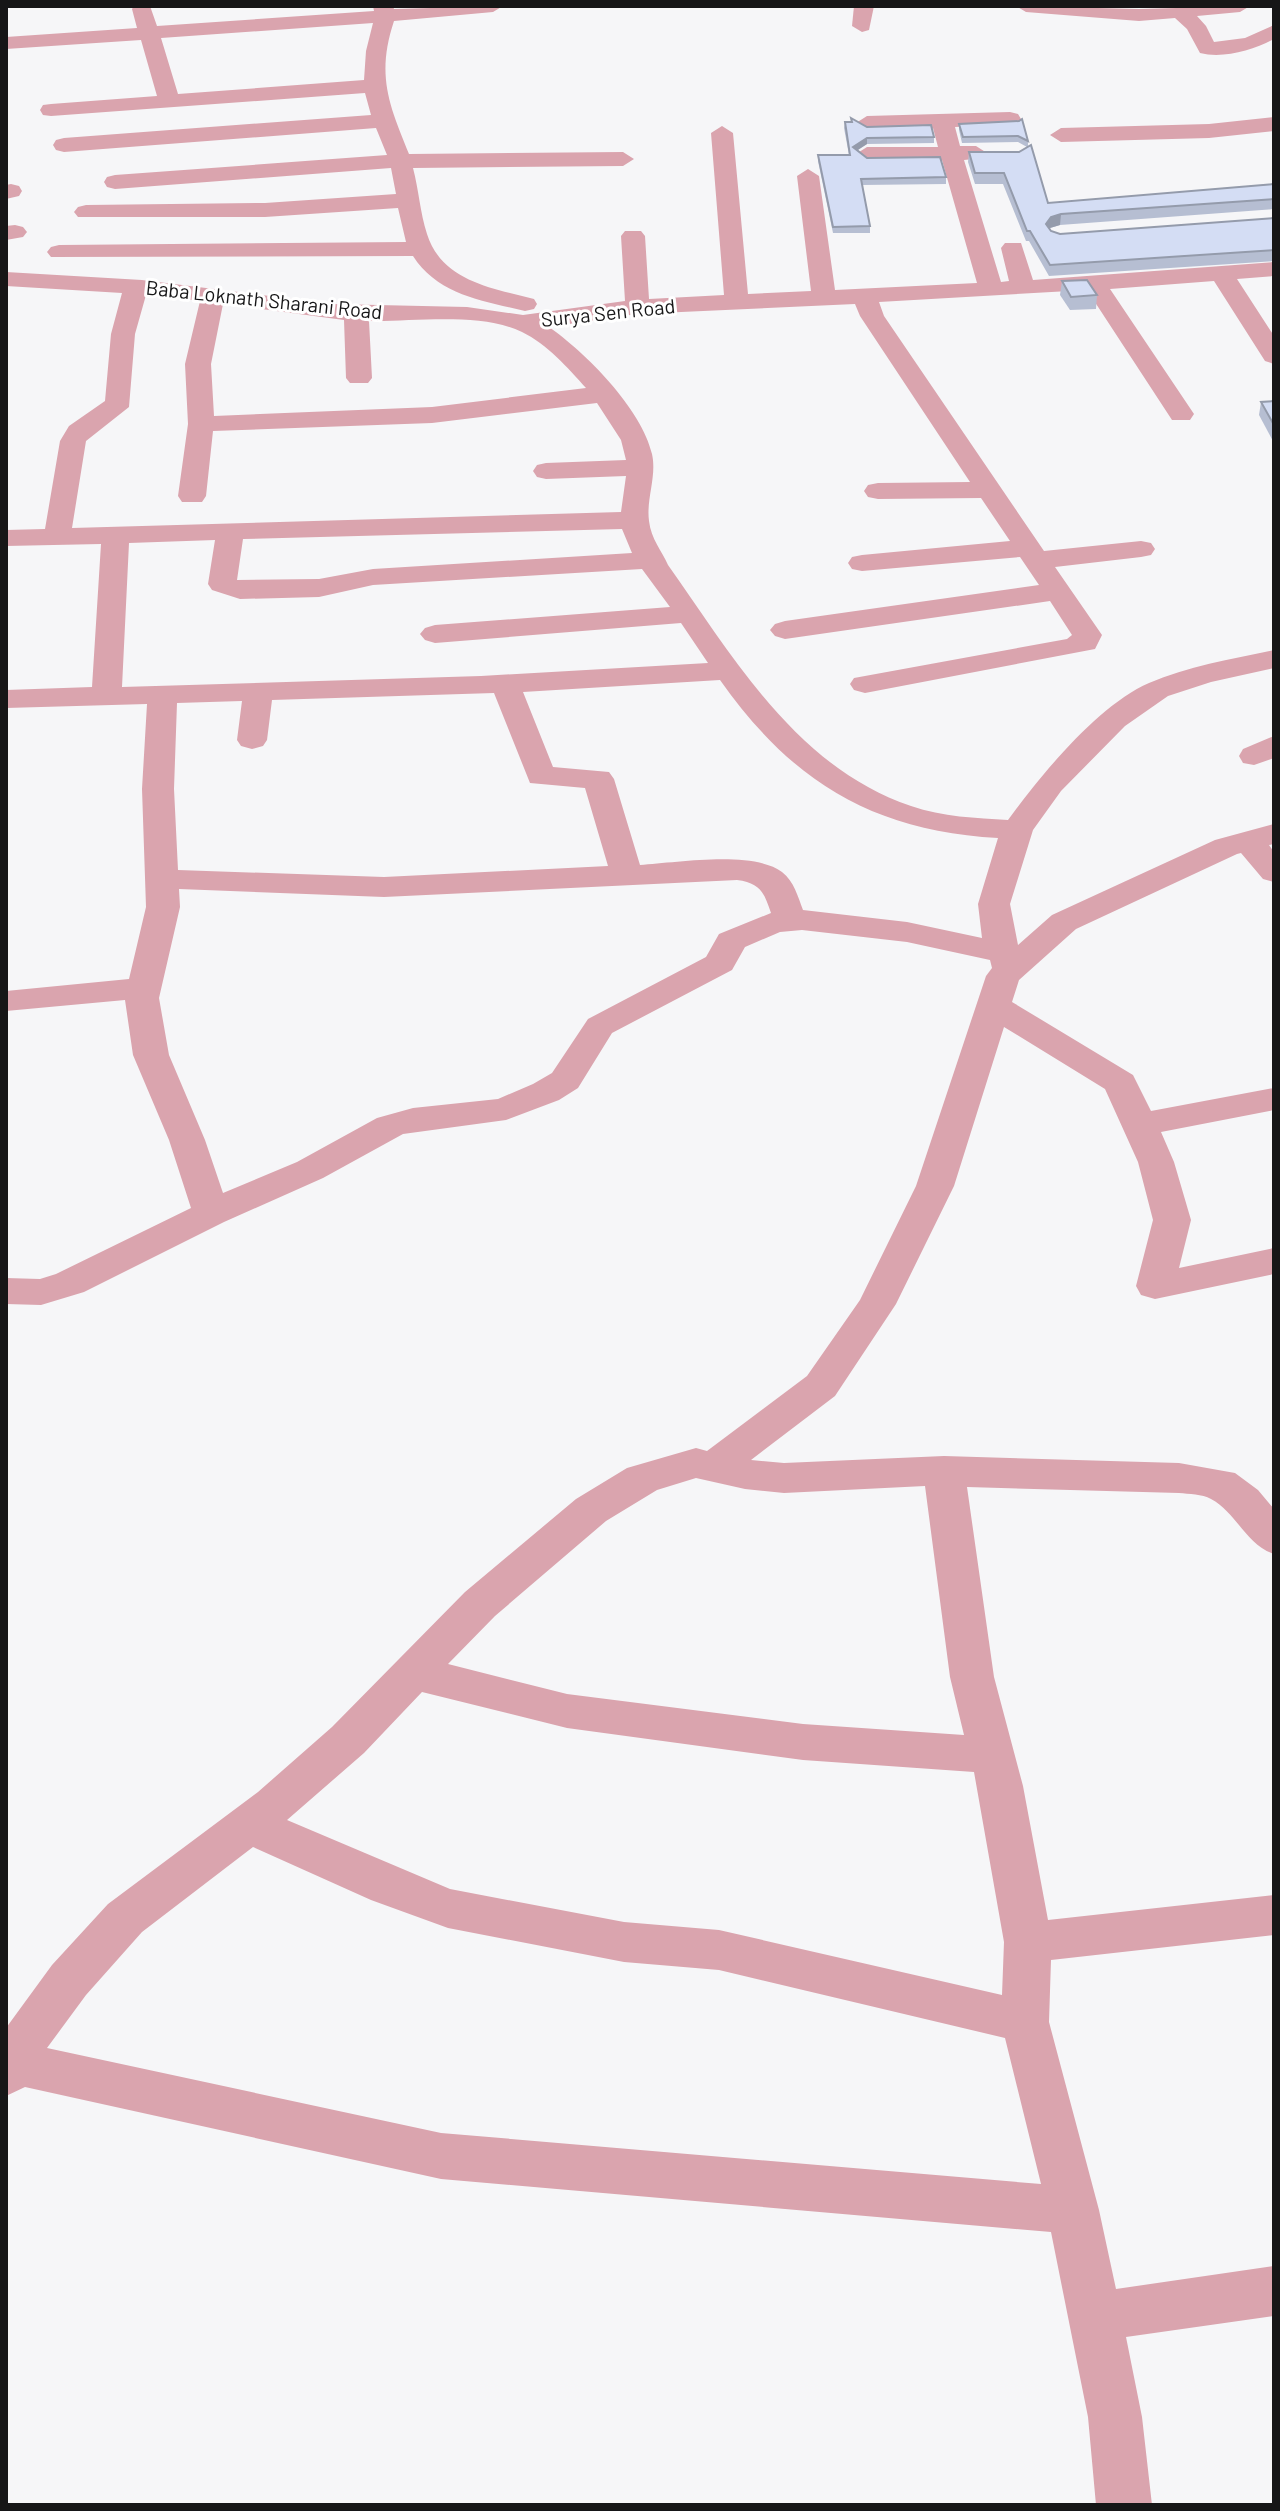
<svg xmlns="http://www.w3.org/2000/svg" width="1280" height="2511" font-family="Barlow,sans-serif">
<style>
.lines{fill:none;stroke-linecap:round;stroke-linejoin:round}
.street{fill:#daa4ae;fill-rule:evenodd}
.wall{fill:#b6bed2}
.shaded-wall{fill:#949bab}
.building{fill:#d4ddf4;stroke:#949bab;stroke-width:2}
.labels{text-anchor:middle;stroke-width:6;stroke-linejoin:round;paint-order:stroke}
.far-street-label{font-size:20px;fill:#161617;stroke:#fff}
</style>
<rect width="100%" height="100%" fill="#f6f6f8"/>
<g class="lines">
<!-- street -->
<g class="street">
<path d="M134 6H150L157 26 374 11 373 6H393L394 9 503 6 493 12 394 21C376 75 389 105 409 154L623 152 634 159 623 166 413 168C419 191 420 212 427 234 442 281 491 288 534 299L537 304 534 309 525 311C483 301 438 295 413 256L51 257 47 252 51 247 59 245 406 242 398 208 265 217H78L74 212 78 207 86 205 265 203 396 194 391 168 115 189 107 187 104 182 107 177 115 175 387 155 376 128 64 152 56 150 53 145 56 140 64 138 371 115 365 93 51 116 43 115 40 110 43 105 51 104 157 96 141 40 6 49V37L137 28 132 9ZM373 23 366 51 364 80 178 94 161 38Z"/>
<path d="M854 6H874L869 30 862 32 852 26Z"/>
<path d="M1016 6 1139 9 1250 6 1240 12 1197 16 1206 26 1214 42 1245 38 1274 25V39C1254 50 1223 59 1200 53L1187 29 1175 18 1139 21 1026 12Z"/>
<path d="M1010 112 1018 114 1021 119 1018 124 955 127 960 146H976L987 153 984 158 964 160 1001 282 1009 281 1001 248 1005 243H1021L1033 280 1274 262V276L1237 279 1274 336V364L1265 361 1214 281 1110 289 1194 414 1190 420H1172L1087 290 879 302 884 316 1044 551 1141 541 1151 543 1155 549 1151 555 1141 557 1055 567 1102 635 1095 649 865 693 854 690 850 684 854 678 1067 639 1072 635 1050 601 785 639 775 636 770 630 775 624 785 621 1039 585 1020 557 862 571 852 569 848 563 852 557 862 555 1010 541 981 498 878 499 868 497 864 491 868 485 878 483 970 482 860 316 855 304 637 314 549 327C585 352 642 409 652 454 657 476 646 499 649 521 651 539 662 551 668 565 734 658 796 767 911 806 943 817 976 818 1008 820 1040 776 1098 705 1149 683 1188 666 1232 659 1274 650V668L1211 682 1168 696 1125 726 1061 791 1033 830 1010 904 1018 945 1052 915 1215 840 1274 824V844L1269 845 1274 852V882L1263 879 1241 853 1237 854 1076 929 1019 980 1012 1002 1133 1075 1151 1111 1274 1088V1110L1161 1132 1174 1162 1191 1220 1179 1268 1274 1248V1274L1155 1299 1141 1295 1136 1286 1153 1220 1138 1162 1105 1089 1004 1027 954 1186 896 1304 835 1396 751 1460 784 1463 944 1456 1179 1463 1235 1473 1258 1490 1274 1509V1554C1246 1545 1237 1513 1211 1499 1202 1494 1189 1494 1179 1493L967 1487 994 1677 1023 1786 1048 1920 1274 1895V1935L1051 1960 1049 2022 1099 2210 1116 2289 1274 2266V2316L1126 2337 1142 2417 1152 2505H1096L1088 2417 1051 2232 441 2179 25 2087 6 2096V2028L52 1965 108 1904 258 1792 332 1727 465 1592 576 1499 627 1468 696 1448 707 1451 807 1376 860 1300 916 1186 986 976 992 968 990 960 907 942 802 930 780 932 745 947 732 970 612 1033 578 1088 559 1100 506 1120 403 1134 323 1178 224 1222 84 1292 41 1305 6 1304V1278L40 1279 56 1274 191 1208 169 1140 133 1055 125 1000 6 1011V991L129 979 146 907 142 789 147 704 6 708V690L92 687 101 544 6 546V530L45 529 60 441 69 426 105 401 111 334 122 293 6 286V272L142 280 333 304 467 307 523 315 625 301 621 236 625 231H641L645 236 649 299 724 295 711 133 722 126 733 133 748 294 811 291 797 176 808 169 819 176 835 290 977 283 942 160 867 161 856 154 867 147H938L933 128 867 130 856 123 867 116ZM146 295 200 301 185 364 188 424 178 496 182 502H202L206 496 213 431 432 423 597 403 621 440 626 460 546 463 537 465 533 471 537 477 546 479 626 476 621 512 72 528 86 441 129 407 135 334ZM223 304 344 320 346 378 350 383H368L372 378 369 321C413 322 481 312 522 332 547 344 568 368 586 388L432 407 214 416 211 364ZM622 529 632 553 373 569 319 579 237 580 243 539ZM215 540 208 584 212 590 240 599 319 597 373 585 642 569 670 607 435 625 425 628 420 634 425 640 435 643 681 623 708 663 481 676 122 687 129 543ZM720 680C792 782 873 831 998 838L978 904 982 938 907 922 803 910C798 897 794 881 782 872 752 850 676 863 640 865L614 779 609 772 553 767 523 692ZM494 693 530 783 585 788 608 866 384 877 178 870 174 789 177 703 242 701 237 740 241 746 252 749 263 746 267 740 272 700ZM737 880C760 883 764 892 771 913L719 934 706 957 588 1019 552 1073 533 1084 498 1099 413 1108 377 1118 297 1162 223 1193 205 1140 169 1055 159 998 180 907 179 889 384 897ZM696 1478 745 1489 784 1493 925 1486 950 1677 964 1735 803 1724 567 1694 448 1664 495 1616 606 1521 657 1490ZM422 1692 567 1728 803 1760 974 1772 1004 1942 1002 1995 719 1930 624 1922 450 1889 287 1820 364 1753ZM253 1847 371 1900 448 1928 624 1962 719 1970 1005 2038 1041 2184 441 2133 47 2048 86 1995 142 1932Z"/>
<path d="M1274 117V131L1209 138 1061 142 1050 135 1061 128 1209 124Z"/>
<path d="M11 184 19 186 22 191 19 196 6 199V185Z"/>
<path d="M15 225 23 227 27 232 23 237 6 240V226Z"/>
<path d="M1274 736V758L1254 765 1243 763 1239 756 1243 749Z"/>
</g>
</g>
<!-- wall -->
<g class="wall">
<path d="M851 118 867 127 934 137V143L867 144 858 150 867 158 946 177V184L862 185 870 226V233H833L818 161V155H849L844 128 845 122H851Z"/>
<path d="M1019 121 1028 141V146L1048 203 1274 184V209L1060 225 1050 228 1051 231 1060 234 1274 218V261L1049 276 1029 241H1026L1003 184H975L968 162 969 152H1019L1027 147 1018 142 962 143 959 130V124Z"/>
<path d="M1062 281 1097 295 1096 309 1070 310 1060 295Z"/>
<path d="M1274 401V443L1259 415 1261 402Z"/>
</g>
<!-- shaded-wall -->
<g class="shaded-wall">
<path d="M867 138V144L853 153V147Z"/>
<path d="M1061 214 1060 225 1050 228 1045 235 1046 224 1051 217Z"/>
</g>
<!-- building -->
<g class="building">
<path d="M851 118 867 127 931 125 934 137 867 138 853 147 867 158 940 157 946 177 861 179 870 226 833 227 818 155H850L845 122H852Z"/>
<path d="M1022 119 1028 141 1018 136 963 137 959 124 1019 121Z"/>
<path d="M1031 145 1048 203 1274 184V199L1061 214 1051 217 1046 224 1051 231 1060 234 1274 218V250L1050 265 1030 231H1027L1004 173H975L969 152H1019Z"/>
<path d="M1087 280 1097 295 1071 297 1062 281Z"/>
<path d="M1274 401V425L1261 402Z"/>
</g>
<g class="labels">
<!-- far-street labels -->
<g class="far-street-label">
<text transform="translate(264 300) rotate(6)" y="7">Baba Loknath Sharani Road</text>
<text transform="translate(608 313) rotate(-6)" y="7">Surya Sen Road</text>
</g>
</g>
<!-- border -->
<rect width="1280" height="2511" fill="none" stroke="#161617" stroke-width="16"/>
</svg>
